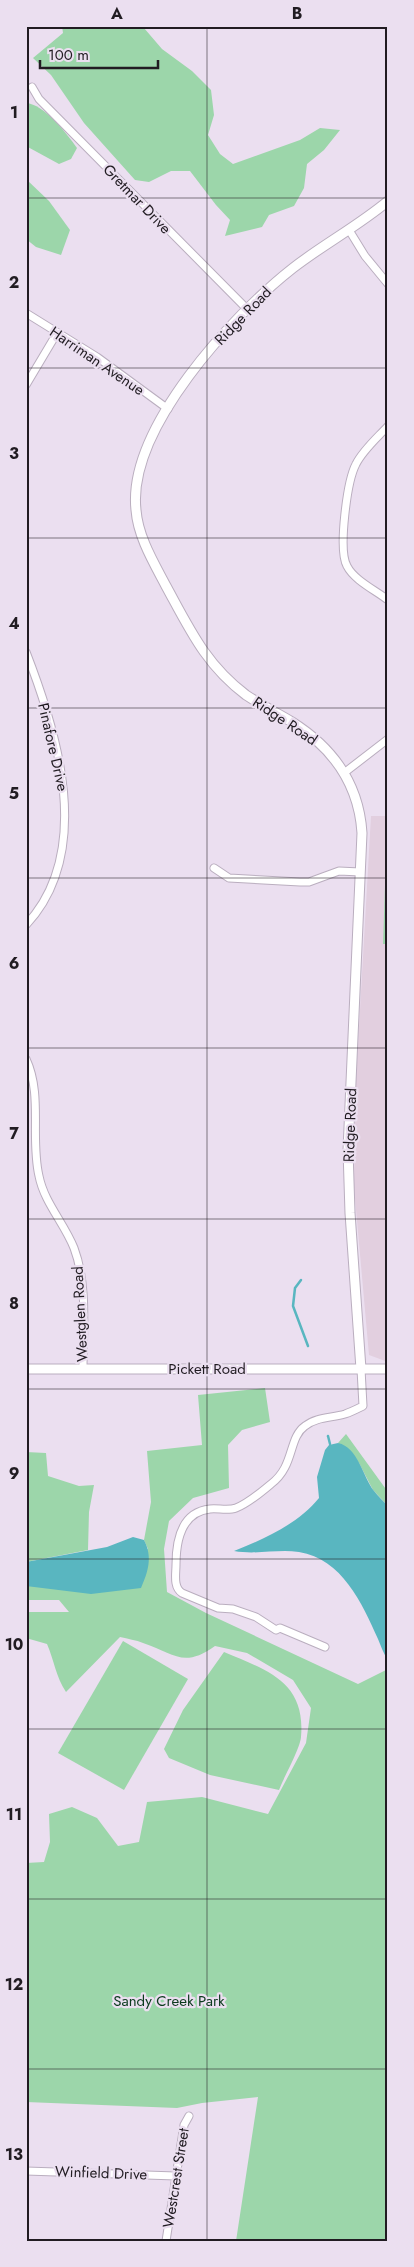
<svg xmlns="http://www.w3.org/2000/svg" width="414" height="2267" font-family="Jost,sans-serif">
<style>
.education{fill:#e2cfdf}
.green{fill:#9cd6aa}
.water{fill:#59b6c0}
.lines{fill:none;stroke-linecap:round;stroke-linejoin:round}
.stream{stroke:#59b6c0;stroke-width:2.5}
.minor-casing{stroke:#baaebf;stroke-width:9}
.tertiary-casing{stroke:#baaebf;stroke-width:11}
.minor{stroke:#fff;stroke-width:7}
.tertiary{stroke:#fff;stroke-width:9}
.grid{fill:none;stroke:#211c22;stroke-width:1;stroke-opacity:0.55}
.labels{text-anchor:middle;stroke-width:4.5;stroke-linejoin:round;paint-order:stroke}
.street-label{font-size:15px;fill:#211c22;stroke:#ebdff0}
.park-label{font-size:15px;fill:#0b3a1d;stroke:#ebdff0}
.neatline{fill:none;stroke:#211c22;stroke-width:2}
.grid-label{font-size:16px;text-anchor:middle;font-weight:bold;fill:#211c22}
</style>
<rect width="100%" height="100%" fill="#ebdff0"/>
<!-- education -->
<path class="education" d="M371 816H388V1362L369 1355 354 1187 355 1098Z"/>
<!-- green -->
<g class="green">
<path d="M62 26H146L144 28 162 49 192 71 211 90 214 115 208 135 220 154 233 164 300 140 320 128 340 130 324 150 307 164 304 188 294 206 269 215 262 227 225 236 230 220 216 205 190 171H171L149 182 135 180 84 123 51 75 33 58 63 33Z"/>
<path d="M26 103C44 104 67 134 77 148L71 159 59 164 26 146Z"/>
<path d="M26 179 49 201 70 230 61 255 36 247 26 239Z"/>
<path d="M387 827H388V944H383Z"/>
<path d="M265 1388 270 1422 242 1430 228 1445 229 1488 193 1498 169 1521 164 1549 167 1592 206 1613 358 1684 388 1669V2241H236L258 2097 202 2103 177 2108 26 2102V1863L44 1862 50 1842 49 1814 72 1807 97 1818 118 1846 139 1842 147 1802 202 1797 268 1814 306 1743 311 1708 293 1680 247 1653 215 1646C183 1669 174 1653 143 1643 136 1640 128 1639 120 1637L66 1692C56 1677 54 1660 47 1644L26 1638V1612H69L59 1600H26V1586L148 1549 144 1540 151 1502 147 1451 202 1445 198 1395Z"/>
<path d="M346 1434 388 1492V1506L373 1490 359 1463 338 1443Z"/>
<path d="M26 1452 46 1453 48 1476 79 1486 94 1485 89 1512 88 1550 26 1562Z"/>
<path d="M123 1641 188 1679 124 1790 58 1753Z"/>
<path d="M224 1652C266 1670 306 1681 301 1737 300 1749 284 1777 279 1790L210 1775 169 1758 164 1749 183 1710Z"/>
</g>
<!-- water -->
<g class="water">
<path d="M338 1443C358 1447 363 1477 374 1491 378 1496 383 1501 388 1506V1660C383 1653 381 1646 378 1639 362 1603 342 1559 299 1552 277 1549 256 1555 234 1551 264 1539 298 1524 319 1498L317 1477 325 1450 329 1445Z"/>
<path d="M133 1537 144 1540C153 1557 148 1572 141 1588L91 1594 26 1586V1562L107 1547Z"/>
</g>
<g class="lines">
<!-- stream -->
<g class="stream">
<path d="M301 1280 295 1288 293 1306 308 1346"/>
<path d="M328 1436 330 1444"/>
</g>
<!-- minor casing -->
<g class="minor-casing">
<g id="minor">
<path d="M32 87 39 99 247 309"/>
<path d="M349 230 365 256 388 284"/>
<path d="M26 313 97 357 168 409"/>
<path d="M26 385 57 333"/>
<path d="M388 426C377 438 363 450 356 464 347 481 338 550 347 566 354 580 375 590 388 600"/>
<path d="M26 652C58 734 94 852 26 925"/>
<path d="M344 773 388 739"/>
<path d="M214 868 229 878 300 882H309L339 871 360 872"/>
<path d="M26 1059C43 1095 30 1138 39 1176 44 1202 64 1223 74 1248 88 1285 83 1330 83 1369"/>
<path d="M325 1647 280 1628 276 1630 256 1617 233 1609 218 1608 182 1593C173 1587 176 1574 176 1565 176 1541 181 1512 210 1509 218 1508 228 1511 236 1508 249 1503 261 1492 271 1484 295 1466 288 1438 305 1426 316 1417 332 1418 345 1414 351 1412 357 1409 363 1406L361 1369"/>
<path d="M26 2171 176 2176"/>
<path d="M166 2241 184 2125 189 2116"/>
</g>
</g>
<!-- tertiary casing -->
<g class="tertiary-casing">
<g id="tertiary">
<path d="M26 1369H388"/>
<path d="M361 1369 350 1213 348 1150 362 833C359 785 333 748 292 722 277 713 261 705 246 695 206 665 190 630 166 586 154 563 138 537 136 510 127 429 233 315 293 268 324 244 358 226 388 201"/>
</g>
</g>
<!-- minor -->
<use href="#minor" class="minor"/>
<!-- tertiary -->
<use href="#tertiary" class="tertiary"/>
</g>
<!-- grid -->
<path class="grid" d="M207 26V2241M26 198H388M26 368H388M26 538H388M26 708H388M26 878H388M26 1048H388M26 1219H388M26 1389H388M26 1559H388M26 1729H388M26 1899H388M26 2069H388"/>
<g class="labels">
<!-- street labels -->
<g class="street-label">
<text transform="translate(137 199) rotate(46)" y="5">Gretmar Drive</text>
<text transform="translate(243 316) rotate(-46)" y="5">Ridge Road</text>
<text transform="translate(97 361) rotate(34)" y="5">Harriman Avenue</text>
<text transform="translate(285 721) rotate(34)" y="5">Ridge Road</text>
<text transform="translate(53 747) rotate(77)" y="5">Pinafore Drive</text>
<text transform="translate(350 1125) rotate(-88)" y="5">Ridge Road</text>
<text transform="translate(80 1314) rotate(-93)" y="5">Westglen Road</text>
<text x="207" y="1374">Pickett Road</text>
<text transform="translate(101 2173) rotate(2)" y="5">Winfield Drive</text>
<text transform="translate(176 2178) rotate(-81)" y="5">Westcrest Street</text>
</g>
<!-- park labels -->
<g class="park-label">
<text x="169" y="2006">Sandy Creek Park</text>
</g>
</g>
<!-- border -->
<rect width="414" height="2267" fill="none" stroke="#ebdff0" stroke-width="55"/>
<!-- scale -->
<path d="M40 60v8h118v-8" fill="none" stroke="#211c22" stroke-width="2.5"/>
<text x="48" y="60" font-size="15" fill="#211c22" stroke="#ebdff0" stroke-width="4" paint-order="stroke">100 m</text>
<rect x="28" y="28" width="358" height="2212" class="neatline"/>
<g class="grid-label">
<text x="117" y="19">A</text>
<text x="297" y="19">B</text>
<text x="14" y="118">1</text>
<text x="14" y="288">2</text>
<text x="14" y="459">3</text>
<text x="14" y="629">4</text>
<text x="14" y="799">5</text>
<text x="14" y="969">6</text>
<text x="14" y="1139">7</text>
<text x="14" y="1309">8</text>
<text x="14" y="1479">9</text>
<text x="14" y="1650">10</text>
<text x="14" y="1820">11</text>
<text x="14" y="1990">12</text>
<text x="14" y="2160">13</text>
</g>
</svg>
